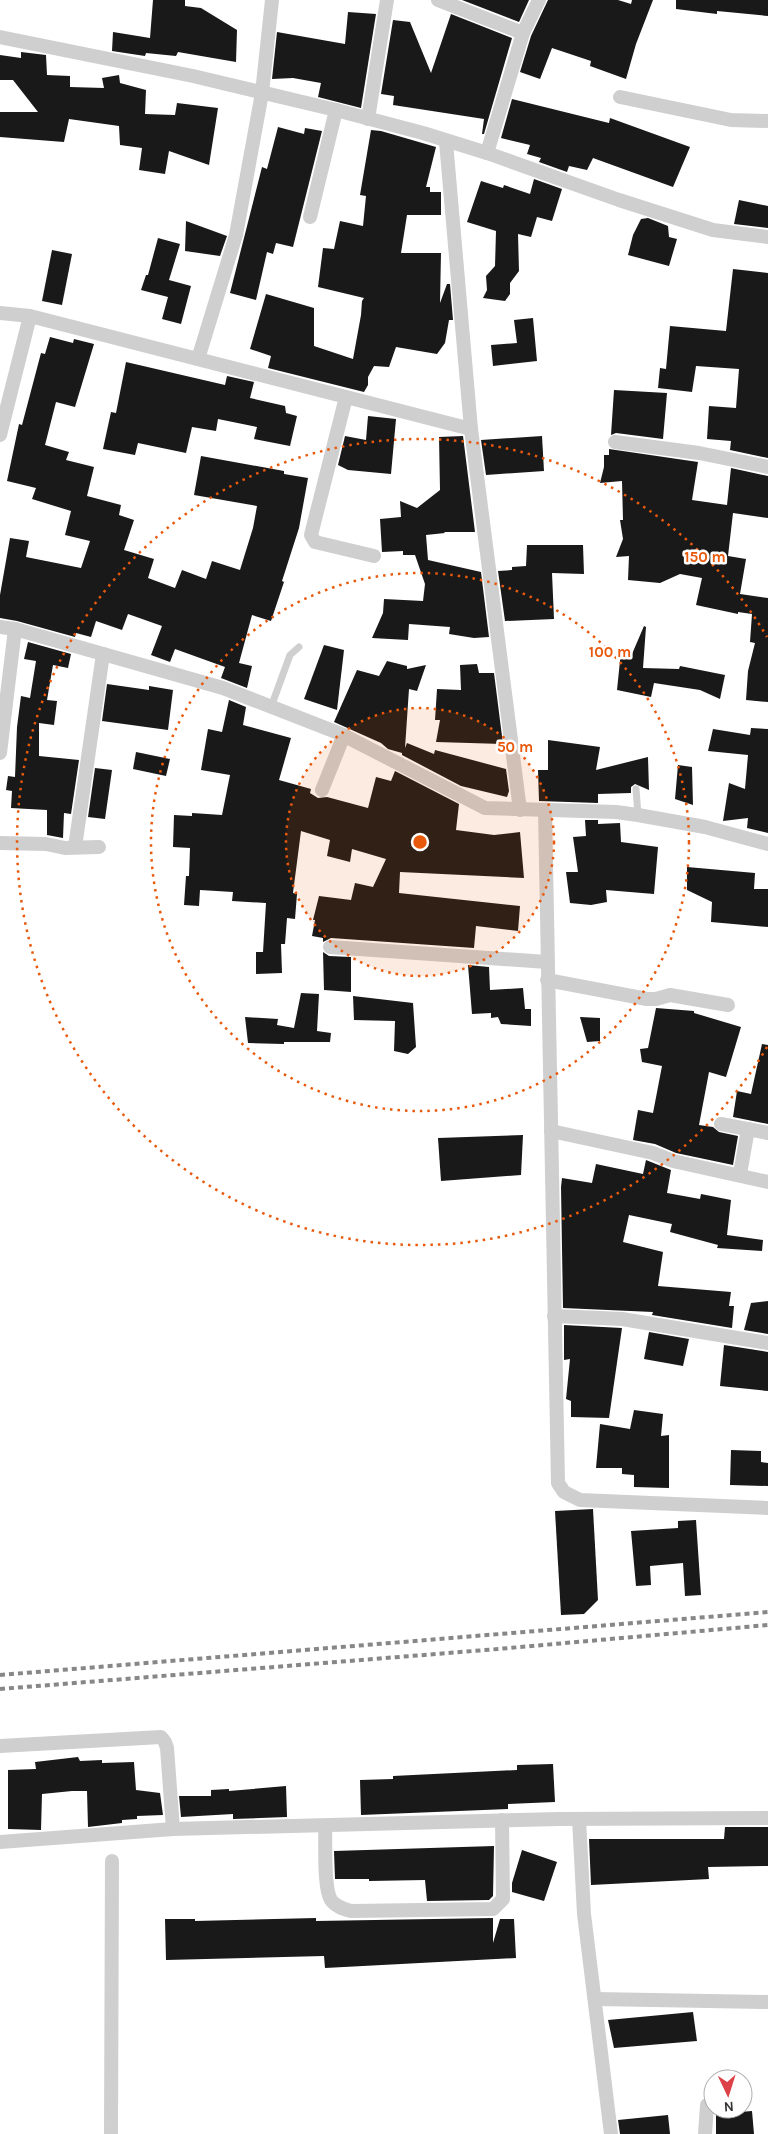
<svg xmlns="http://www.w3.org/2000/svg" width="768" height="2134" font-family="Karla,sans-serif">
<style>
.building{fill:#191919}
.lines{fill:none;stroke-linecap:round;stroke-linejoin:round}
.service{stroke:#cfcfcf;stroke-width:7}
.minor{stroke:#cfcfcf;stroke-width:14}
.rail{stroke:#878787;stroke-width:4;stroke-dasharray:5 4;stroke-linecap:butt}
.ring{fill:none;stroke:#e8590c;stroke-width:2.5;stroke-dasharray:2.5 5}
.centre{fill:#e8590c;stroke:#fff;stroke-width:2.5}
.ring-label{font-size:15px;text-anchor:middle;font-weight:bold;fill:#e8590c;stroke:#fff;stroke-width:5;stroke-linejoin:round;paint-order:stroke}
</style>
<rect width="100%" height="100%" fill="#fff"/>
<!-- building -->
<g class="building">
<path d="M153 0H185V6L201 8 237 30 236 62 178 52 176 56 146 53 145 56 112 51 113 32 150 38Z"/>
<path d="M462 0H529L519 22Z"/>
<path d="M548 0H618L631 4 632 0H653L636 44 626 79 590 66 591 61 552 48 540 79 520 72 531 36Z"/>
<path d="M676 0H768V16L717 11V14L676 9Z"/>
<path d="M348 12 376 14 361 108 318 97 321 83 293 78 272 79 277 32 345 44Z"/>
<path d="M451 14 512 38 484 134H482L484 119 393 105 394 96 381 94 393 20 410 22 431 73Z"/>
<path d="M21 52 46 55 47 75 70 76V87L104 88 102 78 119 75 120 83 146 90 145 114 175 115 177 103 218 108 209 165 169 151 165 174 139 170 142 148 120 145 119 126 69 119 64 142 0 137V112H38L13 80H0V55L21 58Z"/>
<path d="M512 99 609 123 610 118 690 147 673 187 593 158 587 170 569 166 567 172 539 162 541 158 527 154 530 145 501 138Z"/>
<path d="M278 127 304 134 305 128 322 131 293 247 276 243 273 254 267 252 256 300 230 293 262 167 267 169Z"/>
<path d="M371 130 381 131 436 147 426 187H430V192H441V215H407L401 253H441L440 303 447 284H450L453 320H449L445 343 437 354 396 347 389 367 374 366 368 377V385L364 392 268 368 271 356 250 349 266 294 314 308V346L353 359 361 315 362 301 364 298 318 287 323 248 334 249 340 221 363 226 366 196 360 195Z"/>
<path d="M534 179 562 189 552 221 537 217 531 237 518 234 519 271 510 283V294L505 301 483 298 487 290 486 276 495 266 496 231 467 222 481 181 503 188 504 185 530 194Z"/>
<path d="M739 200 768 206V228L734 224Z"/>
<path d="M648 218 668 226 669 237 677 239 669 266 628 255 633 235 641 219Z"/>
<path d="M186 221 227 236 220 256 185 251Z"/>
<path d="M158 238 180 244 169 280 191 286 181 324 162 319 168 297 141 290 146 275H148Z"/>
<path d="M52 250 72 254 62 305 42 301Z"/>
<path d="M733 269 768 273V458L730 450 731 441 707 439 709 406 736 408 739 369 696 366 692 392 658 388 660 368 666 369 670 326 726 331Z"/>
<path d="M533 318 537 361 493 366 491 345 517 343 514 320Z"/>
<path d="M50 337 73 343 74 339 94 344 75 407 56 402 45 445 69 452 66 460 94 467 87 496 121 505 119 515 134 520 124 550 154 559 148 578 175 588 182 570 206 579 212 561 240 570 253 528 257 506 194 495 201 456 284 471V474L308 478 299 528 282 581 284 582 271 621 252 615 239 663 252 666 247 688 221 678 225 667 175 649 170 662 151 655 162 626 128 614 122 630 96 621 91 637 76 633 75 637 17 621 0 618V595L10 538 29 541 26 557 81 568 90 541 65 535 71 511 32 499 36 488 7 481 19 424 22 425 41 353 45 354Z"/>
<path d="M126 362 225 385 227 376 254 382 250 398 285 406 286 413 297 416 290 446 254 439 257 427 218 419 216 431 192 427 186 453 138 443 135 455 103 449 111 412 116 413Z"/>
<path d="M614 390 667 393 663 439 616 433 611 435Z"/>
<path d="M368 416 396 419 391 474 348 470 338 465 345 436 366 440Z"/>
<path d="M463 436 475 532H444L445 533 426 535 428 560 481 572 489 637 474 638 449 634 450 627 409 624 408 640 372 638 383 613 384 599 423 601 425 584 415 555H403V551L382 552 380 519 401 517 400 501 417 508 440 490 439 437Z"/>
<path d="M542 436 544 471 486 475 481 440Z"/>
<path d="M609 449 698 462 692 500 727 505 731 468 768 476V518L733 513 728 556 746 559 740 594 768 598V702L746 700 748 671 755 643 750 642 752 614 738 612V614L696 605 702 578 680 574 660 583 628 580 629 556 616 557 623 539 620 520H623L622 481 600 483 604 467V455H609Z"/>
<path d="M527 545H583L584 574 552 573 554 619 505 621 498 571 512 570V567L526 566Z"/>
<path d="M644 626 646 627 643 668 679 669 680 666 725 675 720 699 700 690 654 683 651 697 617 690 621 651 632 654Z"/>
<path d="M28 642 71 654 68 668 53 665 47 700 57 701 54 725 39 723V756L79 760 71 814 64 813 63 838 47 835V810L11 808 12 791 6 790 8 776 15 777 17 727 21 696 30 698 36 661 24 659Z"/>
<path d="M324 645 344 650 337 710 304 699Z"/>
<path d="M387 661 407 666V669L426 665 417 691 409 689 405 748 407 743 434 754 435 750 506 769 509 791 507 797 461 786 402 755V753L388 749 381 743 334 722 357 670 379 676Z"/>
<path d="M477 664 479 673H494L503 744 436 742 440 720H435L437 689 461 690 460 665Z"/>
<path d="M107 684 149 690V686L173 690 168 730 102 721Z"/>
<path d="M229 700 246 707 243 725 291 738 279 780 311 789 310 793 318 798 327 797 368 808 376 777 391 781 395 771 459 804 456 830 494 835 520 832 524 878 400 872 399 893 520 906 518 931 476 926 474 948 331 938 323 942V938L312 936 315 920H313L319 896 351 900 355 883 373 887 386 859 352 849 350 862 327 856 330 840 301 831 293 893 297 894 295 919 287 918 285 944H281L282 973 256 974V952H263L266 903 232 901 233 892 200 890 199 906 184 905 186 876H189L190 848 173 847 174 815 192 816V813L222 815 230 775 201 770 208 729 222 732Z"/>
<path d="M751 728 768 729V833L747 828 748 818 723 821 729 783 745 789 748 755 708 751 713 729 750 735Z"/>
<path d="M548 740 600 747 596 770 648 757 649 790 635 784 631 787V793L598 794V803L539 801 538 770H548Z"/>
<path d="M136 752 170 759 166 776 133 769Z"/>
<path d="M678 765 692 767 693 805 675 799Z"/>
<path d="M95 768 112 770 105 819 88 817Z"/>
<path d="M585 820H598V824L620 823 621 842 658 847 654 894 606 890 607 902 591 905 570 903 566 872H578L573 837 586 836Z"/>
<path d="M687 867 755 873 754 889H768V927L711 922 712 902 687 890Z"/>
<path d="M323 952 329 956 351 957V992L324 990Z"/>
<path d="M468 965 489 967 490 990 523 988 525 1009H531V1026L501 1024 498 1017 491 1018V1013L472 1014Z"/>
<path d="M301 993 319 994 317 1031 331 1033 330 1042H284V1044L248 1043 245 1017 278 1019 277 1025 294 1028Z"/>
<path d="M353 996 413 1003 416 1047 408 1054 394 1051 395 1021 354 1020Z"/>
<path d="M656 1008 694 1011V1013L741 1027 726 1077 709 1072 699 1125 713 1127 719 1132 738 1136 733 1165 676 1153 655 1144 633 1140 638 1110 653 1113 662 1066 642 1062 640 1049 648 1048Z"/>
<path d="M580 1017 600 1018V1041L587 1042Z"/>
<path d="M762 1044 768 1045V1124L733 1117 737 1091 751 1094Z"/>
<path d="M523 1135 521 1175 441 1181 438 1138Z"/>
<path d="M646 1160 671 1170 667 1193 700 1199 701 1194 731 1200 727 1235 763 1240 762 1251 717 1248 718 1245 670 1232 672 1224 629 1215 623 1242 663 1252 658 1286 731 1292 729 1306H734L732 1328 652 1315 653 1312 563 1308 561 1187 562 1178 592 1183 596 1164 643 1174Z"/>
<path d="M768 1301V1334L744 1330 751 1303Z"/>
<path d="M564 1325 622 1328 609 1418 571 1417V1401L566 1399 570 1359 564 1360Z"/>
<path d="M649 1332 689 1339 683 1366 644 1359Z"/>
<path d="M724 1345 768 1352V1391L720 1386Z"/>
<path d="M634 1410 663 1414 661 1436 669 1435V1488L634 1487V1475L622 1474V1468H596L600 1424 630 1429Z"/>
<path d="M731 1450 761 1451V1462L768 1463V1486L730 1485Z"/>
<path d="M593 1509 598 1600 584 1614 561 1615 555 1511Z"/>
<path d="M696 1520 701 1595 685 1596 683 1563 650 1566 651 1585 636 1586 631 1531 678 1528V1521Z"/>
<path d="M78 1757 80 1761 102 1760V1763L134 1762 136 1790 160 1793 163 1815 137 1816V1819L122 1820V1823L88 1827 87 1791H72L42 1794 41 1830 8 1829V1770L36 1769 35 1762Z"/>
<path d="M553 1764 555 1802 508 1804V1809L361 1815 360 1780 393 1779V1776L517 1770V1765Z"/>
<path d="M286 1786 287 1817 233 1819V1814L181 1817 179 1796H211V1790L229 1789V1791Z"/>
<path d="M725 1827H768V1866L708 1867 709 1879 591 1885 589 1839H724Z"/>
<path d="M494 1846 493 1896 489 1900 427 1901 425 1880 369 1881V1879H335L334 1851Z"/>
<path d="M522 1850 557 1862 544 1901 512 1892V1883Z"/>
<path d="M316 1918V1921L493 1918V1943L500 1919H514L516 1958 325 1968 324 1956 166 1960 165 1919H195V1921Z"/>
<path d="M693 2012 697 2041 614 2048 608 2020Z"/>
<path d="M752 2111 754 2134H716V2114Z"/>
<path d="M668 2115 670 2134H620L618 2120Z"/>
</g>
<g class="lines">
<!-- service -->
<g class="service">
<path d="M271 707 290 655 299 647"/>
<path d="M636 789 638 815"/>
</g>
<!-- minor -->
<g class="minor">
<path d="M438 0 523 33"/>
<path d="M0 37 193 76 336 110 423 133 487 153 619 200 713 230 768 237"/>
<path d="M620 97 731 120 768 121"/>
<path d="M368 119 387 0"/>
<path d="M446 142 471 429 520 810"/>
<path d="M487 153 523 33 539 0"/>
<path d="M310 217 336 110"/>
<path d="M0 313 30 316 471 429"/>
<path d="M198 359 236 235 262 93 272 0"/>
<path d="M346 397 311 535 315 542 374 556"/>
<path d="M0 435 30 316"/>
<path d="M615 442 699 453 768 467"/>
<path d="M0 627 15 629 223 688 341 734 485 808 616 812 638 815 705 827 768 844"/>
<path d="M0 753 15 629"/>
<path d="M322 790 344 735"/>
<path d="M545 811 558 1483 564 1492 580 1500 768 1508"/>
<path d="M0 843 46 844 65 848 99 847"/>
<path d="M75 847 103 654"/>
<path d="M330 947 547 962"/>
<path d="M547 980 647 999H656L670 995 728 1005"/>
<path d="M721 1124 768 1133"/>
<path d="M551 1131 653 1153 673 1161 768 1182"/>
<path d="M740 1174 748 1129"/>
<path d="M554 1316 622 1319 768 1343"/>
<path d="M0 1746 161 1737 165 1742 167 1748 173 1829"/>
<path d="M579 1819 584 1914 611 2134"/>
<path d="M325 1826C326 1843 323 1887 331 1900 336 1907 344 1909 351 1911L493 1909 503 1899 502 1820"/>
<path d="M0 1842 173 1829 559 1819 768 1818"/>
<path d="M596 1999 768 2002"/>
<path d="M111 2134 112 1861"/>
<path d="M705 2134 707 2105"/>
</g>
<!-- rail -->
<g class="rail">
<path d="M0 1675 768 1612"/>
<path d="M0 1689 498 1649 768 1625"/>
</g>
</g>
<!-- distance rings -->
<circle cx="420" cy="842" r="134" fill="#e8590c" fill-opacity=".12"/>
<g class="ring">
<circle cx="420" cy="842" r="134"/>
<circle cx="420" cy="842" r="269"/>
<path d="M767 1047A403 403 0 1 1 767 637"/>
</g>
<circle cx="420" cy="842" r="8" class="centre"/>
<g class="ring-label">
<text x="705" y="562">150 m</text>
<text x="610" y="657">100 m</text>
<text x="515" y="752">50 m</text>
</g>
<!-- north arrow -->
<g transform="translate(728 2094) rotate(176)"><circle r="24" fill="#ffffff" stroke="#adadad"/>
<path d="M0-4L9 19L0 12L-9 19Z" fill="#dc4147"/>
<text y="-8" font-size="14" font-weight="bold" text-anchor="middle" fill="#323232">N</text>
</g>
</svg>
